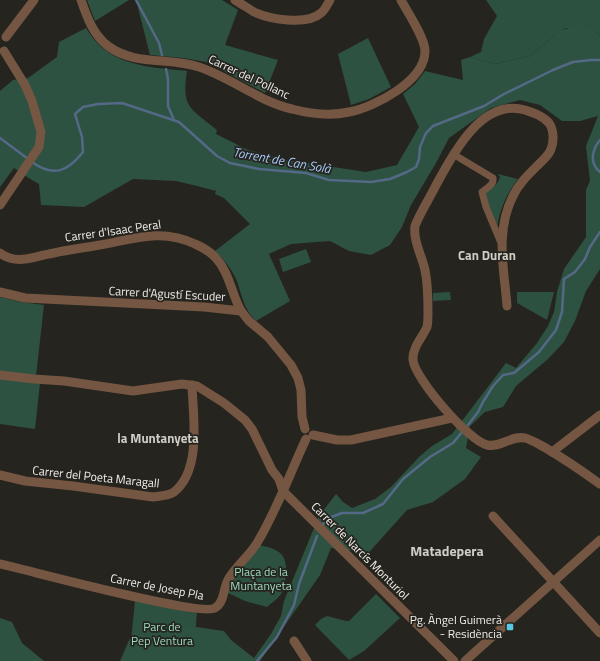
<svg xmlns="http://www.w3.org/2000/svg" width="600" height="661" font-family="'Titillium Web',sans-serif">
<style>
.green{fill:#2c5141}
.forest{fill:#2d5242}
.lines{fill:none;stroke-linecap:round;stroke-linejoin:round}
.stream{stroke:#546985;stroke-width:2.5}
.pedestrian{stroke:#745642;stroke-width:7}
.minor{stroke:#745642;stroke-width:9}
.poi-dot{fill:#59c8e5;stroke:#26241e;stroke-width:1.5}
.labels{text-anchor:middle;stroke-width:3.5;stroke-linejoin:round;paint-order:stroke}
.street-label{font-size:12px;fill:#f0eeea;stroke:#26241e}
.park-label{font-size:12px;fill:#9addbe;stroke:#26241e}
.poi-label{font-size:12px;fill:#f0eeea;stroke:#26241e;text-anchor:end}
.water-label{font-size:13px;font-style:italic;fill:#a5cbfd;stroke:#26241e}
.neighbourhood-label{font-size:13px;font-weight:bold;fill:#d0cdc5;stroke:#26241e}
.quarter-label{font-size:14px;font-weight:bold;fill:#d0cdc5;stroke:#26241e}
</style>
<rect width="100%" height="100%" fill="#26241e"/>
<!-- green -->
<g class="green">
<path d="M486 0H600V36L595 32 566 28 554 36 530 56 495 64 470 57 481 52 484 39 497 16Z"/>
<path d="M498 174 518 179C507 193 499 210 497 229L484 193C491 189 497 186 500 177Z"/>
<path d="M306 249 311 262 283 272 279 259Z"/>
<path d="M450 292 451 300 433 301V293Z"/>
<path d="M517 292H554L547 320 517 303Z"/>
<path d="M256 545C265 546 276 548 282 555 289 563 286 586 281 594 278 599 271 603 267 607L245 601 228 593 226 583Z"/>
<path d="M376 594 400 618 364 651 349 660 315 625 321 619 327 616 346 621H349Z"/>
<path d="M135 601 197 611 194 651 122 661 131 640Z"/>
</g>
<!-- forest -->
<g class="forest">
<path d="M87 0H129L95 21Z"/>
<path d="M136 0H222L238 10 225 45 278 60 265 93 206 62 183 58 150 55Z"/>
<path d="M574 26C585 25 592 29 600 36V269L586 291 575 321 564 342 548 359 516 386 503 407 485 412 470 426 466 448 481 457 465 479 433 502 407 510 363 559 355 551 331 548 320 575 260 661H120L130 638 176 624 224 631 231 640 254 658 271 634 281 616 284 601 319 516 336 494 343 502 352 508 375 499 391 487 420 456 432 446 452 434 506 363 516 368 537 343 548 326 554 312 557 292 564 269 586 237V190L590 181 586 146 598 116 580 121H562L540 105 520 100 491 108 449 138 436 163 411 205 402 227 390 245 371 255 349 251 330 241 291 244 269 254 290 301 256 321C243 309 242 294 236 279 231 268 223 259 215 251L250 224 224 198 215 194 216 191 197 186 176 181 133 179 84 207 41 205 39 184 27 177 14 168 0 187V91L13 80 28 78 57 57 59 42 86 28C108 66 147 67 187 71 181 109 191 108 217 130L216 134 248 150 287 160 366 172 397 165 419 127 403 94 415 84 425 71 463 80 461 60 470 57 495 64 530 56 560 31Z"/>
<path d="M368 38 391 87 369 99 351 105 338 54Z"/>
<path d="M0 297 21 302 44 305 36 376 0 371Z"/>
<path d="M0 378 40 383 35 429 0 424Z"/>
<path d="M0 618 12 622 22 643 44 661H0Z"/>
</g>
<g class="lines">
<!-- stream -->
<g class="stream">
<path d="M136 0 159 43 162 55"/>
<path d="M166 69 168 79V106L174 120"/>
<path d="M0 138 28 159"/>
<path d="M600 140C592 150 589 163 600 172"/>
<path d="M32 162C54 178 68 171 83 152L82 137 75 114 83 107 98 104 122 103 179 122 217 156 230 163 259 169 306 173 329 180 371 182 390 179 407 172 416 167 419 159 420 147 426 133 433 126 484 106 504 94 553 70 573 62 591 60H600"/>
<path d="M468 425 478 412 483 402 493 386 503 375 514 373 539 352 556 330 562 312 564 279 575 272 585 259 590 247 600 232"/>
<path d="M321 526 329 518 342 513H363L383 504 403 479 430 457 453 443 462 432"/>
<path d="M257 661 277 637 294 605 299 584 317 536"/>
</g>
<!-- pedestrian -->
<path class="pedestrian" d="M453 154 493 178C494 185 487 188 482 192L486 207 501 243"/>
<!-- minor -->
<g class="minor">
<path d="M81 0C87 17 93 35 108 46 135 66 169 57 199 67 232 78 258 101 292 109 311 114 331 116 349 112 375 107 425 81 425 51 425 38 408 13 401 0"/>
<path d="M235 0C241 4 248 8 254 12 270 19 306 26 321 13 325 10 327 5 330 0"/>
<path d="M6 37 34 0"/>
<path d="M0 205 39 147 41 132 32 101 25 85 4 51"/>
<path d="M0 253C16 265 32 257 49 254 66 250 83 248 100 245 134 239 162 228 195 244 202 247 209 251 215 257 230 273 231 293 241 311"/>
<path d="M0 292 25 298 204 307 241 311 249 321 268 337 291 365 298 378 301 390 302 417 305 429"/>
<path d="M507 306C504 268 495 232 513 196 519 183 530 173 540 163 544 159 549 155 551 149 554 142 554 130 549 123 543 116 534 113 525 110 481 97 451 157 434 189 428 201 420 213 415 226 413 241 422 256 425 270 428 284 428 298 428 312 428 317 428 323 427 327 422 338 412 348 413 360 415 379 469 441 487 445 500 448 512 435 525 438 532 440 538 444 544 447 563 458 582 471 600 484"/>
<path d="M0 375 34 379 64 381 133 391 182 384 197 386 224 403 245 420 252 429 272 470 279 479 283 491 454 661"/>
<path d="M313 435 337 440H351L452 418"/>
<path d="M552 452 600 415"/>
<path d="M0 475 25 481 73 486 153 497C160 496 168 496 174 492 202 470 193 416 192 385"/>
<path d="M493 516 600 633"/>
<path d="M0 564C28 570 200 617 215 608 225 602 223 587 229 578 237 565 249 556 257 543 277 510 290 473 306 439"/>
<path d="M294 641 307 661"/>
<path d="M465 661 600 540"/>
</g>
</g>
<!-- markers -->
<rect class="poi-dot" x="506" y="623" width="8" height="8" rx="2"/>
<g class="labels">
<!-- street labels -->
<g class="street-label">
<text transform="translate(249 77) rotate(25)" y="4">Carrer del Pollanc</text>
<text transform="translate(113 231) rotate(-8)" y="4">Carrer d'Isaac Peral</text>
<text transform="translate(167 294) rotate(3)" y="4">Carrer d'Agustí Escuder</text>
<text transform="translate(96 477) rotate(6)" y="4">Carrer del Poeta Maragall</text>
<text transform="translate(360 551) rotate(45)" y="4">Carrer de Narcís Monturiol</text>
<text transform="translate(157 587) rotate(11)" y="4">Carrer de Josep Pla</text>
</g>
<!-- park labels -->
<g class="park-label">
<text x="261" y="576">Plaça de la<tspan x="261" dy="14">Muntanyeta</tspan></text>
<text x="162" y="631">Parc de<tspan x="162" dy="14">Pep Ventura</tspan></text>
</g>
<!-- poi labels -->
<g class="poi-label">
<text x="502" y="624">Pg. Àngel Guimerà<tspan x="502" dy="14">- Residència</tspan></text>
</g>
<!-- water labels -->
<g class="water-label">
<text transform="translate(282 160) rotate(10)" y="5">Torrent de Can Solà</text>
</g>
<!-- neighbourhood labels -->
<g class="neighbourhood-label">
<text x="487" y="260">Can Duran</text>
<text x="158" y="443">la Muntanyeta</text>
</g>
<!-- quarter labels -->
<g class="quarter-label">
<text x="447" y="556">Matadepera</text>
</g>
</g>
</svg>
